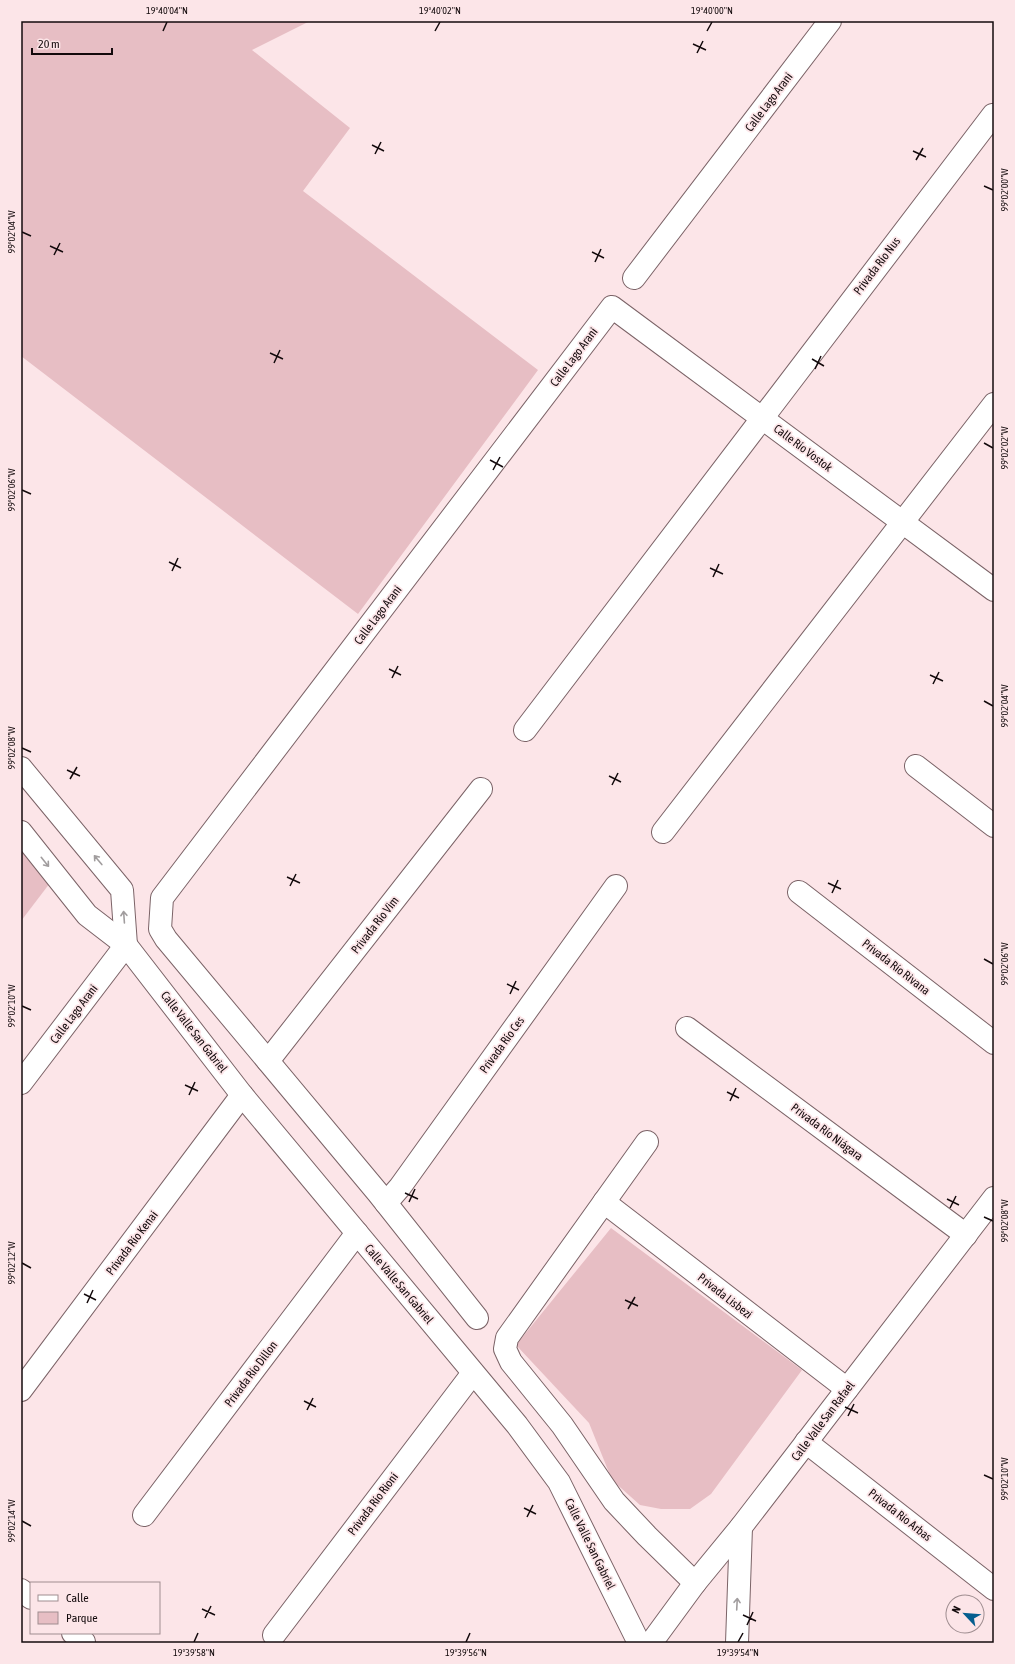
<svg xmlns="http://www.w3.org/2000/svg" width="1015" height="1664" font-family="'Asap Condensed',sans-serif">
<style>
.green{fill:#e7bec4}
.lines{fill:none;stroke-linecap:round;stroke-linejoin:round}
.minor-casing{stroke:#7b6367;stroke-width:24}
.minor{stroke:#fff;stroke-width:22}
.oneway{stroke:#a19d9e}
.ticks{fill:none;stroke:#130a0c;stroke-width:1.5}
.labels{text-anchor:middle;stroke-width:3.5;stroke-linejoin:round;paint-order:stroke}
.street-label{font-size:12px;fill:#130a0c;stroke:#fce5e8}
.neatline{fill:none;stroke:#130a0c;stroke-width:1.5}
.ticks-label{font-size:10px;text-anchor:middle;fill:#130a0c}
</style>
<rect width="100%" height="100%" fill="#fce5e8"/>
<!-- green -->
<g class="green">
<path d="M21 21H310L252 50 350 128 303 191 538 370 358 614 21 356Z"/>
<path d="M21 842 53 879 21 921Z"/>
<path d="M611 1228 802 1370 711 1494 690 1509H661L640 1505 612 1480 589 1423 516 1345Z"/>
</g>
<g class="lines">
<!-- minor casing -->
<g class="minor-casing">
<g id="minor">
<path d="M634 278 830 21"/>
<path d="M525 730 993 115"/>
<path d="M916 766 994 826"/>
<path d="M21 768 122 890 126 945"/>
<path d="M21 832 87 915 126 945 242 1095 517 1425 559 1482 639 1643"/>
<path d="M663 832 994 404"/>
<path d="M799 892 994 1043"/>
<path d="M687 1028 966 1235"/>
<path d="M268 1061 481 789"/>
<path d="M21 1083 126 945"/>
<path d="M647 1142 507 1338 505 1349 511 1362 562 1425 614 1501 647 1536 695 1583"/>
<path d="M604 1202 847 1389"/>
<path d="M386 1203 400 1187 616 886"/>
<path d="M477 1318 378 1193 166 939 160 929 162 898 612 307 994 590"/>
<path d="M21 1390 242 1095"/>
<path d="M806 1442 994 1589"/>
<path d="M144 1515 357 1233"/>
<path d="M21 1590 31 1598"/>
<path d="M73 1633 84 1642"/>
<path d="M274 1635 473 1373"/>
<path d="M651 1643 695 1583 741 1527 994 1198"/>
<path d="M737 1643 741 1527"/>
</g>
</g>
<!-- minor -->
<use href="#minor" class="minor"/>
</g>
<!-- one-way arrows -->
<defs><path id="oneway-shaft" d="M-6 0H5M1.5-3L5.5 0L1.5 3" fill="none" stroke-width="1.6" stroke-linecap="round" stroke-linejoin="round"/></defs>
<g class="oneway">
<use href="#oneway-shaft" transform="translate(98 860) rotate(-130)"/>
<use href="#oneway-shaft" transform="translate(45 862) rotate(51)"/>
<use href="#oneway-shaft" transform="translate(124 917) rotate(-94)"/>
<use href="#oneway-shaft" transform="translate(737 1604) rotate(-87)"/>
</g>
<!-- ticks -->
<path class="ticks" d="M163 31 167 22M435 31 440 22M707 31 712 22M693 44 706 50M697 53 703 41M372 145 384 151M913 151 926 157M375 154 381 142M916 160 923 148M984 186 993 190M22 232 31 236M50 246 63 252M592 252 604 258M54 255 60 243M595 262 601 249M270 353 283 359M812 359 824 366M274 363 280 350M815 369 821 356M984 443 993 448M490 460 503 467M493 470 500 457M22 490 31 494M169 562 181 568M710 568 723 574M172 571 178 558M713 577 719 564M389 669 401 675M930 675 943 681M392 678 398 666M933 684 939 672M984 701 993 706M22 748 31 752M67 770 80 776M609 776 621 782M70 779 77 767M612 785 618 773M287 877 300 883M828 883 841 889M290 886 296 874M832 893 838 880M984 959 993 964M507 984 519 990M510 994 516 981M22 1006 31 1010M185 1085 198 1091M727 1092 739 1098M189 1095 195 1082M730 1101 736 1088M405 1193 418 1199M947 1199 959 1205M409 1202 415 1189M950 1208 956 1196M984 1217 993 1221M22 1263 31 1268M84 1294 96 1300M625 1300 638 1306M87 1303 93 1290M628 1309 635 1297M304 1401 316 1407M845 1407 858 1413M307 1410 313 1398M848 1416 854 1404M984 1475 993 1479M524 1508 536 1514M527 1517 533 1505M22 1521 31 1526M202 1609 215 1615M743 1615 756 1621M205 1618 211 1606M747 1625 753 1612M194 1642 198 1633M466 1642 470 1633M738 1642 743 1633"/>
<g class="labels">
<!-- street labels -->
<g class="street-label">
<text transform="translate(769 102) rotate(-53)" y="4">Calle Lago Arani</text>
<text transform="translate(877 266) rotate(-53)" y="4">Privada Río Nus</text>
<text transform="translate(574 357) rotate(-53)" y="4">Calle Lago Arani</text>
<text transform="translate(803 448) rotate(37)" y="4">Calle Río Vostok</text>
<text transform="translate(378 615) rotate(-53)" y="4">Calle Lago Arani</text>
<text transform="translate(375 925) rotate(-52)" y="4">Privada Río Vim</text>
<text transform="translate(896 967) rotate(38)" y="4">Privada Río Rivana</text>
<text transform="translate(74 1014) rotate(-53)" y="4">Calle Lago Arani</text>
<text transform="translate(194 1032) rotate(52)" y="4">Calle Valle San Gabriel</text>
<text transform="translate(502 1045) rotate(-54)" y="4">Privada Río Ces</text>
<text transform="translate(827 1132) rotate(37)" y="4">Privada Río Niágara</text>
<text transform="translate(132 1243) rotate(-53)" y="4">Privada Río Kenai</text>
<text transform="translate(399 1284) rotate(50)" y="4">Calle Valle San Gabriel</text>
<text transform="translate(725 1296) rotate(38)" y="4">Privada Lisbezi</text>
<text transform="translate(251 1374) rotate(-53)" y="4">Privada Río Dillon</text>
<text transform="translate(823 1421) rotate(-53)" y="4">Calle Valle San Rafael</text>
<text transform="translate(373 1504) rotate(-53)" y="4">Privada Río Rioni</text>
<text transform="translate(900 1515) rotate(38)" y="4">Privada Río Arbas</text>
<text transform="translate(590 1544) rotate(64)" y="4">Calle Valle San Gabriel</text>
</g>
</g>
<!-- border -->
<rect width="1015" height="1664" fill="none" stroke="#fce5e8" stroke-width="44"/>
<!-- legend -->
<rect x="30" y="1582" width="130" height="52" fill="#fce5e8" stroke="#9f8d90"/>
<rect x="38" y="1595" width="20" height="6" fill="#ffffff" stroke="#9f8d90"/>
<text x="66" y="1602" font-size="12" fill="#130a0c">Calle</text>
<rect x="38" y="1612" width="20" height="12" fill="#e7bec4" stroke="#9f8d90"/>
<text x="66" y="1622" font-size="12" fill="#130a0c">Parque</text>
<!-- north arrow -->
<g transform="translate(965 1614) rotate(296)"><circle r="19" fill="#fce5e8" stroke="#9f8d90"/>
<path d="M0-3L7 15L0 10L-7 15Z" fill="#055e8f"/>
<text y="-6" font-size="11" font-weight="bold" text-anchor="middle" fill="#130a0c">N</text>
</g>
<!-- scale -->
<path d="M32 48v6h80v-6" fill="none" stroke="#130a0c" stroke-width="2"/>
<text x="38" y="48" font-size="12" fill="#130a0c" stroke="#fce5e8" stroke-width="3" paint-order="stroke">20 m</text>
<rect x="22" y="22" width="971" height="1620" class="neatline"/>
<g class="ticks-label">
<text x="167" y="14">19°40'04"N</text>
<text x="440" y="14">19°40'02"N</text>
<text x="712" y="14">19°40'00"N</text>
<text transform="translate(1004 190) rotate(-90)" y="4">99°02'00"W</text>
<text transform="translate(11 232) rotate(-90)" y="4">99°02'04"W</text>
<text transform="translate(1004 448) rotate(-90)" y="4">99°02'02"W</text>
<text transform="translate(11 490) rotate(-90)" y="4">99°02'06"W</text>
<text transform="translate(1004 706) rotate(-90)" y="4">99°02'04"W</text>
<text transform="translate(11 748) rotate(-90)" y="4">99°02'08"W</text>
<text transform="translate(1004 964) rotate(-90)" y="4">99°02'06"W</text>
<text transform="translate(11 1006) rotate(-90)" y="4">99°02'10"W</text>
<text transform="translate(1004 1221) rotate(-90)" y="4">99°02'08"W</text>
<text transform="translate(11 1263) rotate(-90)" y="4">99°02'12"W</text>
<text transform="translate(1004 1479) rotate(-90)" y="4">99°02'10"W</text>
<text transform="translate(11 1521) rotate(-90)" y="4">99°02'14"W</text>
<text x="194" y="1656">19°39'58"N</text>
<text x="466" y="1656">19°39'56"N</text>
<text x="738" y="1656">19°39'54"N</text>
</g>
</svg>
